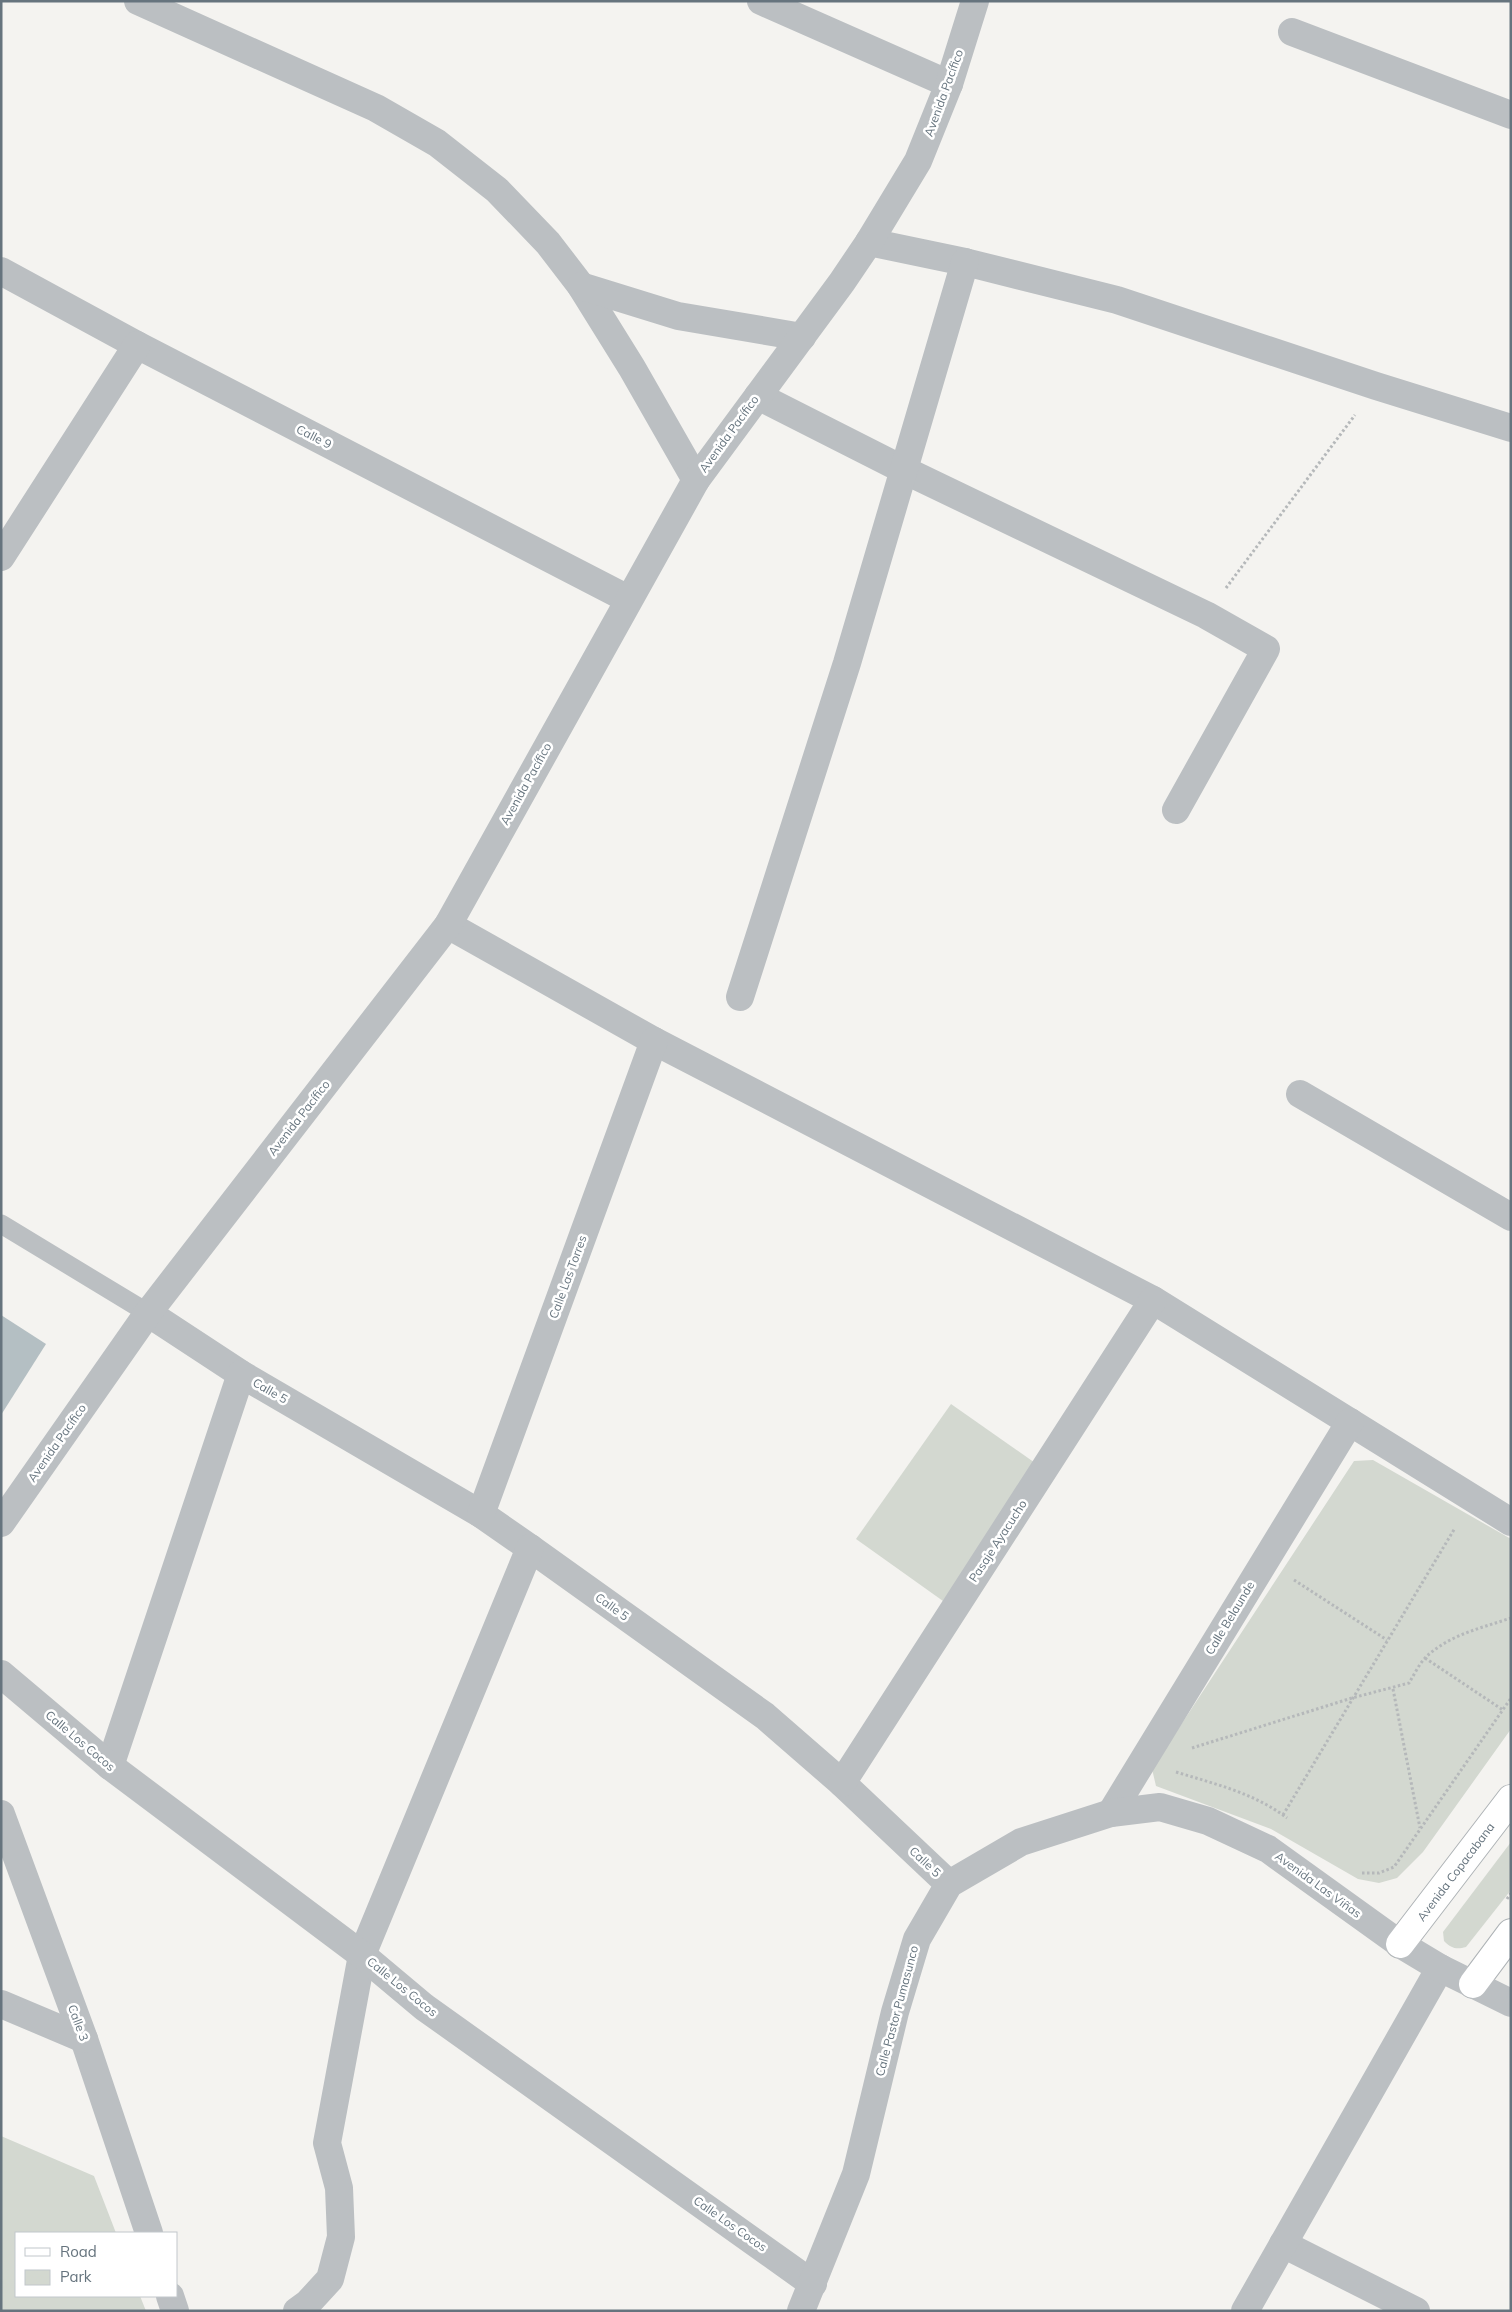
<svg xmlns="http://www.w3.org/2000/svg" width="1512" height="2312" font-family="Mulish,sans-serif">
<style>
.green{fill:#d3d8d0}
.water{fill:#b4bfc3}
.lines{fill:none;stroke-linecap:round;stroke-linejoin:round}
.secondary-casing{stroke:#aeb3b6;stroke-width:30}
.path{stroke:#b5b8ba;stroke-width:3;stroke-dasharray:2.5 2.5;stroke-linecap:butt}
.service{stroke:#bbbfc2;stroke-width:19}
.minor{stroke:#bbbfc2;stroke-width:28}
.tertiary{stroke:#bbbfc2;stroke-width:28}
.secondary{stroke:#fff;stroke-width:28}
.labels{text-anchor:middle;stroke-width:5;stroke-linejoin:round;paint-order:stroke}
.street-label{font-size:12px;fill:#66747e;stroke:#fff}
</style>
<rect width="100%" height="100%" fill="#f4f3f0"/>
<!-- green -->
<g class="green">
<path d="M951 1404 1038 1465 943 1601 856 1539Z"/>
<path d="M1373 1460 1511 1539V1729L1423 1852 1397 1878 1379 1883 1358 1879 1271 1829 1156 1786 1152 1769 1354 1461Z"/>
<path d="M1511 1842V1890L1466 1947C1456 1950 1451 1948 1444 1941L1443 1932Z"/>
<path d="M1 2136 94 2176 116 2233H16V2296H140L146 2311H1Z"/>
</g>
<!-- water -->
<path class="water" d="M1 1315 46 1344 1 1415Z"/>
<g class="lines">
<!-- secondary casing -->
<g class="secondary-casing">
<g id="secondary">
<path d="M1400 1944 1511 1799"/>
<path d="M1473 1984 1511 1933"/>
</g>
</g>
<!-- path -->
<g class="path">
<path d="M1226 588 1355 415"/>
<path d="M1294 1580 1387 1640"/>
<path d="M1425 1658 1503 1710"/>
<path d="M1393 1689 1420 1828"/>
<path d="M1192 1748 1352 1698 1409 1683C1414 1675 1419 1664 1426 1657 1449 1635 1481 1628 1511 1618"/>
<path d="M1176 1772C1215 1784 1254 1793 1287 1818"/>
<path d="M1283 1815 1455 1528"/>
<path d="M1362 1873H1379L1394 1867 1511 1698"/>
<path d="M1507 1899 1511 1893"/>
</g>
<!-- service -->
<path class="service" d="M1 1224 148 1313"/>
<!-- minor -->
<g class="minor">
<path d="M138 1 376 108 437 143 497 190 548 243 581 286 632 368 696 480"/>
<path d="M761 1 949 84"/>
<path d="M1292 32 1511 115"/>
<path d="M869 242 965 262 1117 300 1376 386 1511 428"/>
<path d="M1 271 137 345 628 599"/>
<path d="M581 286 678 316 802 337"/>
<path d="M758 396 904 470 1206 615 1266 649 1176 810"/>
<path d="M1 557 137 345"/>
<path d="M448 925 654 1041 1153 1300 1511 1522"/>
<path d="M740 997 847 663 965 262"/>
<path d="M1300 1094 1511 1217"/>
<path d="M148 1313 241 1374 481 1514 530 1548 765 1716 842 1783 949 1884"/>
<path d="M481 1514 654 1041"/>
<path d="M110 1766 241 1374"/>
<path d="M842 1783 1153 1300"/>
<path d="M1111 1813 1350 1422"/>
<path d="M1 1814 84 2039 149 2233"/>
<path d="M1 2004 84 2039"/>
<path d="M1283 2244 1416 2311"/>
<path d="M170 2296 175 2311"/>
<path d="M297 2311 308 2303 330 2279 341 2237 339 2188 327 2143 362 1955 530 1548"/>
<path d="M1245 2311 1440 1968"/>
</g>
<!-- tertiary -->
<g class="tertiary">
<path d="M1 1523 148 1313 448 925 696 480 842 282 869 242 918 161 949 84 975 1"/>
<path d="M1 1674 110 1766 362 1955 424 2007 813 2284"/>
<path d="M801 2311 856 2174 895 2012 917 1939 949 1884 1021 1842 1111 1813 1160 1807 1208 1821 1268 1849 1400 1944 1440 1968 1511 2003"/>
</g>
<!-- secondary -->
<use href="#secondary" class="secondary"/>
</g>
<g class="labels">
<!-- street labels -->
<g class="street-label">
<text transform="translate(944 93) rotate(-70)" y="4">Avenida Pacífico</text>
<text transform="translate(729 434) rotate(-54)" y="4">Avenida Pacífico</text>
<text transform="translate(314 437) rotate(27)" y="4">Calle 9</text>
<text transform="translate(526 784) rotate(-61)" y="4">Avenida Pacífico</text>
<text transform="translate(299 1118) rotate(-52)" y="4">Avenida Pacífico</text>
<text transform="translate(568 1277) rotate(-70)" y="4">Calle Las Torres</text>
<text transform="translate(270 1391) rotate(30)" y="4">Calle 5</text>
<text transform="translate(57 1443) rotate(-55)" y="4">Avenida Pacífico</text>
<text transform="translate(998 1541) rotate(-57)" y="4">Pasaje Ayacucho</text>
<text transform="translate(612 1607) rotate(36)" y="4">Calle 5</text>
<text transform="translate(1230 1618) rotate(-59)" y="4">Calle Belaunde</text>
<text transform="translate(80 1741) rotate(40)" y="4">Calle Los Cocos</text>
<text transform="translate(925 1862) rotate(43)" y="4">Calle 5</text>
<text transform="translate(1456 1872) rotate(-53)" y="4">Avenida Copacabana</text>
<text transform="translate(1318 1885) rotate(36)" y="4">Avenida Las Viñas</text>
<text transform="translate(402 1987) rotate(39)" y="4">Calle Los Cocos</text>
<text transform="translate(897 2011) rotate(-75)" y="4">Calle Pastor Pumasunco</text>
<text transform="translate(78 2023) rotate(70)" y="4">Calle 3</text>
<text transform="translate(730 2224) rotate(35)" y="4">Calle Los Cocos</text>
</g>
</g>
<!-- border -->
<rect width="1512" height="2312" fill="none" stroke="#66747e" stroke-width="5"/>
<!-- legend -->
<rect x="15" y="2232" width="162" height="65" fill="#ffffff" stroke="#c2c7cb"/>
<rect x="25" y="2248" width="25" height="8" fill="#ffffff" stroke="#c2c7cb"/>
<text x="60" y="2257" font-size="15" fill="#66747e">Road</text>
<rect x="25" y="2270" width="25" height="15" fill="#d3d8d0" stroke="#c2c7cb"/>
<text x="60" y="2282" font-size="15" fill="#66747e">Park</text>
</svg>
